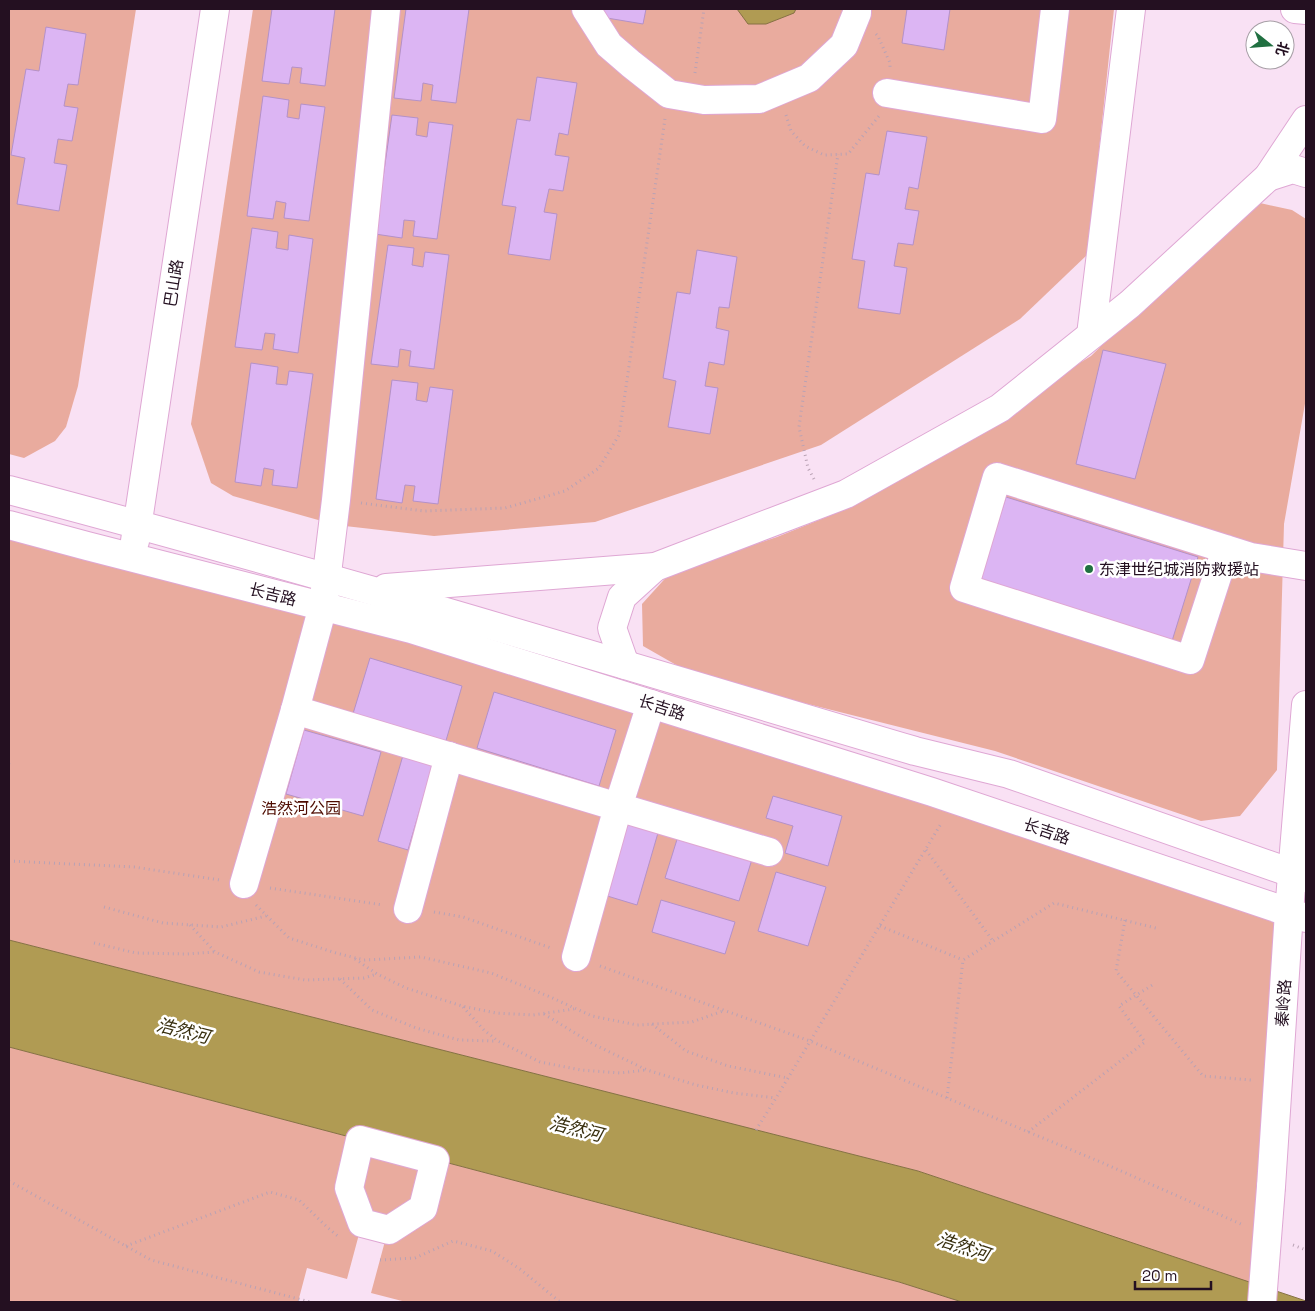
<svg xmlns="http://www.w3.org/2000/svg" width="1315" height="1311" font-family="'Space Grotesk','Noto Sans SC',sans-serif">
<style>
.green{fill:#e9ab9e}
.water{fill:#b09b53;stroke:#867144}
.building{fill:#dcb5f3;stroke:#b491c8}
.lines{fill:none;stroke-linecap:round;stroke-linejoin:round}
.minor-casing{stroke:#dfa7d4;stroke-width:30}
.path{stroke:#b9a2b4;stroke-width:3;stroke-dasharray:1 4;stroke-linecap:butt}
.minor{stroke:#fff;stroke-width:28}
.minor-bridge-casing{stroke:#dfa7d4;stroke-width:30;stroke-linecap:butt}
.minor-bridge{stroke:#fff;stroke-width:28}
.poi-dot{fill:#207041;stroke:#fff;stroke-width:2}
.labels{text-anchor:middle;stroke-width:5;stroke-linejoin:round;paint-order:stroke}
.street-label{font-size:16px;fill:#241021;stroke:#fff}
.poi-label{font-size:16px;fill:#241021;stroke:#fff;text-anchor:start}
.park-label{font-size:16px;fill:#4f0c01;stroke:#fff}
.water-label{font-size:18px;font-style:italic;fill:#393010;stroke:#fff}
</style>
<rect width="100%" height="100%" fill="#f9e1f4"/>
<!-- green -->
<g class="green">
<path d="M9 9H136L78 386 66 427 55 441 24 458 9 454Z"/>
<path d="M253 9H1114L1088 254 1020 319 821 445 595 522 434 536 336 525 233 496 211 483 191 424Z"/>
<path d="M1260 203 1292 210 1306 219V398L1284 524 1277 770 1240 816 1201 821 995 751 708 679 678 666 643 646 642 604 671 572 777 537 846 509 957 438 1091 356 1236 214Z"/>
<path d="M9 525 202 576 1289 912 1263 1287 918 1171 9 940Z"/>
<path d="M9 1047 899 1282 962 1302H406L371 1293 388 1230 362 1223 347 1279 307 1268 298 1302H9Z"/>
</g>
<!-- water -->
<g class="water">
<path d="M737 9H796L794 13 766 24H748Z"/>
<path d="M9 940 918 1171 1306 1301V1302H962L899 1282 9 1047Z"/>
</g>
<!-- building -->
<g class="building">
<path d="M272 9H335L325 86 300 83 302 68 292 67 289 84 262 81Z"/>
<path d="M406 9H469L456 103 431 100 433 85 423 83 421 101 394 98Z"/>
<path d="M603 9H646L643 24 601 17Z"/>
<path d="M907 9H950L944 50 902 43Z"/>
<path d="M46 27 86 34 78 85 68 84 64 106 78 108 72 141 58 139 54 163 67 165 59 211 17 204 25 158 11 155 26 69 39 71Z"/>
<path d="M537 77 577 83 568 135 559 133 555 155 569 157 563 191 549 189 544 212 557 214 550 260 508 254 516 207 502 205 517 119 530 121Z"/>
<path d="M263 96 289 100 287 117 299 119 301 104 325 107 309 221 284 218 286 203 276 201 273 219 247 216Z"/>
<path d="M392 115 418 118 416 135 427 137 429 122 453 125 437 239 413 236 415 221 404 220 402 238 375 234Z"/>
<path d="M887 131 927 137 918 189 909 187 905 209 919 211 913 245 898 243 894 266 907 268 900 314 858 308 865 261 852 259 866 173 879 175Z"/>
<path d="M252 228 278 232 276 248 288 250 289 235 313 239 298 353 273 349 275 334 265 333 262 350 235 347Z"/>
<path d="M388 245 414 248 412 265 423 267 425 252 449 255 434 369 409 366 411 351 400 349 398 367 371 364Z"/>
<path d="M697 250 737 257 729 308 719 307 716 328 729 331 724 365 709 362 705 386 718 388 710 434 668 427 676 381 663 378 677 292 690 294Z"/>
<path d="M1103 350 1166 364 1135 479 1076 464Z"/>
<path d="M251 363 278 367 276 384 287 385 289 371 313 374 297 488 272 485 274 470 264 468 261 486 235 482Z"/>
<path d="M392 380 418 383 416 400 427 402 430 387 453 390 438 504 413 501 415 486 405 485 402 503 376 499Z"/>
<path d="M1006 497 1198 557 1172 641 980 580Z"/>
<path d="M370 658 462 686 445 744 352 717Z"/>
<path d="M494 692 616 730 599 786 477 748Z"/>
<path d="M304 730 381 752 363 816 286 794Z"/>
<path d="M404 752 434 761 408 850 378 841Z"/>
<path d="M773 796 842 816 828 866 785 853 793 826 766 818Z"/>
<path d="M628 816 660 826 637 905 604 895Z"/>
<path d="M679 833 753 856 739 901 665 878Z"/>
<path d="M776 872 826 887 808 946 758 931Z"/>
<path d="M661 900 735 922 725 954 652 932Z"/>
</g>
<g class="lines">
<!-- minor casing -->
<g class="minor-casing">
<g id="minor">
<path d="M386 9 336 500 323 606 295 710 618 807 576 957"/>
<path d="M586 9 609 45 631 64 669 94 704 100 759 99 809 78 844 45 857 13V9"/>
<path d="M1295 9 1306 10"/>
<path d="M887 93 1042 119 1055 9"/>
<path d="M1268 177 1293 169 1306 173"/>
<path d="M1091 335 1131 9"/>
<path d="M9 490C313 570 614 662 915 751L1009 774 1306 878"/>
<path d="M9 525 87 546 411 629 932 792 1306 918"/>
<path d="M135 541 215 9"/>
<path d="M1226 549 1190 660 964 588 997 477 1251 557 1306 566"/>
<path d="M386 588 655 567 846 494 1000 408 1130 304 1268 177 1306 120"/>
<path d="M625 665 612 628 622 597 655 567"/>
<path d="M651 704 618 807 769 852"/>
<path d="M244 884 295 710"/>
<path d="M408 909 449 756"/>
<path d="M360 1140 435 1160 423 1208 389 1230 362 1223 349 1188Z"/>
<path d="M1271 1187 1289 912 1306 705"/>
</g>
</g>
<!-- path -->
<g class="path">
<path d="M876 34 878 36 890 63V67"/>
<path d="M695 73 704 9"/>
<path d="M786 115 791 131 805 146 824 155 848 154 879 116"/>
<path d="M814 479 808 468 799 427 838 154"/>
<path d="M361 503 424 511 505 508 565 491 599 468 619 435 665 119"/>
<path d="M9 763 12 762"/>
<path d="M926 850 993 941"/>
<path d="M9 861 134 867 220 880"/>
<path d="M270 888 383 905"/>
<path d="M256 905 289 938 336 953 364 960 421 957 491 973 548 996 592 1016 637 1025 692 1022 723 1011"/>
<path d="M104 907 163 923 221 927 266 916"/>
<path d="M434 912 463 917 551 948"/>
<path d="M1125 920 1116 971 1203 1076 1251 1080"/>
<path d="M190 925 215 952 259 972 305 980 364 978 377 974"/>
<path d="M880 926 963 960"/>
<path d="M94 943 136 953 187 954 214 952"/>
<path d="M355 959 377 974 406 988 462 1006 496 1013 533 1015 574 1009"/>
<path d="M600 966 810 1041 1103 1163 1243 1225"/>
<path d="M340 979 372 1010 416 1028 459 1040 496 1041"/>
<path d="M463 1007 484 1030 498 1041 540 1062 581 1070 620 1073 646 1070"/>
<path d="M544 1014 593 1044 647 1070 696 1085 734 1093 776 1098"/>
<path d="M652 1024 686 1051 728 1066 788 1078"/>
<path d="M947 1098 963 960 1054 903 1156 928"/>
<path d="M756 1130 776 1098 942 822"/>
<path d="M1028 1132 1145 1042 1119 1006 1154 984"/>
<path d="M9 1181 151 1260 310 1302"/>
<path d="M1293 1245 1306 1250"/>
<path d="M126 1246 270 1192 299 1200 328 1228 339 1237"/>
<path d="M380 1260 415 1258 453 1241 492 1251 520 1269 560 1302"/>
</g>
<!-- minor -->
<use href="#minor" class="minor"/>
<!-- minor-bridge casing -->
<g class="minor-bridge-casing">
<path id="minor-bridge" d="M1262 1302 1271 1187"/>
</g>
<!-- minor-bridge -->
<use href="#minor-bridge" class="minor-bridge"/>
</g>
<!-- markers -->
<circle class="poi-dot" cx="1089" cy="569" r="5"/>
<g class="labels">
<!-- street labels -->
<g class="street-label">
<text transform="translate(173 283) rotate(-81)" y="6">巴山路</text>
<text transform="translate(273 594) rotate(14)" y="6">长吉路</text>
<text transform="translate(662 707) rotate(18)" y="6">长吉路</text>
<text transform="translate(1047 831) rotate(19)" y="6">长吉路</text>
<text transform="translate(1283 1003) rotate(-86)" y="6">秦岭路</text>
</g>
<!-- poi labels -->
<g class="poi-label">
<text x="1099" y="575">东津世纪城消防救援站</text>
</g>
<!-- park labels -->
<g class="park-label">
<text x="301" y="814">浩然河公园</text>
</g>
<!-- water labels -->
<g class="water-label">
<text transform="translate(183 1031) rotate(14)" y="6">浩然河</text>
<text transform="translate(576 1129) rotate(14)" y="6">浩然河</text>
<text transform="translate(963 1247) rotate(18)" y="6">浩然河</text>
</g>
</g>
<!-- border -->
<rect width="1315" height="1311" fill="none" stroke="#241021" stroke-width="20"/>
<!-- north arrow -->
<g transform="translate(1270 45) rotate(107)"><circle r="24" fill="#ffffff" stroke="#a79fa6"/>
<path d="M0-4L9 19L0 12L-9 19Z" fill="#207041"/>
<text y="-8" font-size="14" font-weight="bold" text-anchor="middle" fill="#241021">北</text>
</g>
<!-- scale -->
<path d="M1135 1281v8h76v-8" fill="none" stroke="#241021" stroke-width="2.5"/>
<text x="1142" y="1281" font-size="15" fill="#241021" stroke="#ffffff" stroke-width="4" paint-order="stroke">20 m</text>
</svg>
